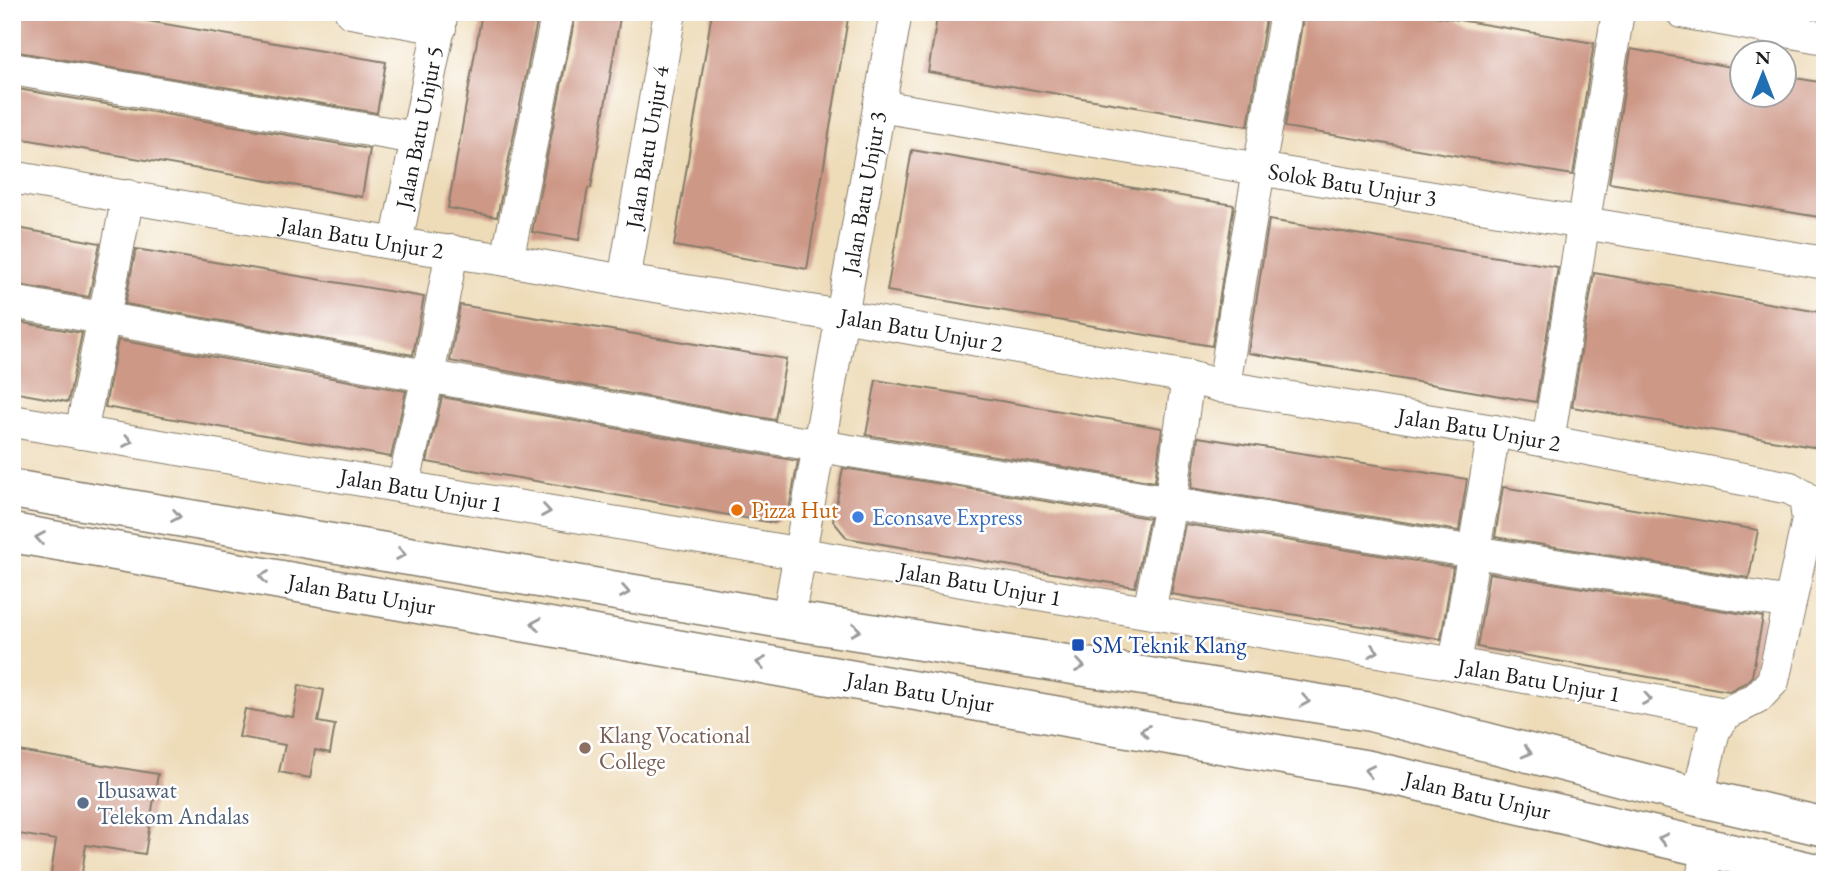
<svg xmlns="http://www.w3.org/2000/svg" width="1837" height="892" font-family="'EB Garamond',serif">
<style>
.green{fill:#98d68c;stroke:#5a7954;stroke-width:2}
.building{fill:#ce9887}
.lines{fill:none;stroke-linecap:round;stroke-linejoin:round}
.minor-casing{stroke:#857c6a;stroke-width:34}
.major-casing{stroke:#857c6a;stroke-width:41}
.minor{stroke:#fff;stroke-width:32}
.major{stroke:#fff;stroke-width:38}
.oneway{stroke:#999}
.food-dot{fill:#e8710a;stroke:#fff;stroke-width:2.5}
.shop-dot{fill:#3f7fe0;stroke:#fff;stroke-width:2.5}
.transit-dot{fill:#1a4fb4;stroke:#fff;stroke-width:2.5}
.education-dot{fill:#8d6e63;stroke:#fff;stroke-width:2.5}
.service-dot{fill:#5c6f8a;stroke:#fff;stroke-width:2.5}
.labels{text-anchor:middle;stroke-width:5;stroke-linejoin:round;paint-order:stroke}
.street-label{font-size:23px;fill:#1c1c1c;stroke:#fff}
.food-label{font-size:23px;fill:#c56008;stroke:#fff;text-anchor:start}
.shop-label{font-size:23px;fill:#366cbe;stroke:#fff;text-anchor:start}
.transit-label{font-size:23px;fill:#164399;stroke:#fff;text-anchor:start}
.education-label{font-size:23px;fill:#785e54;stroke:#fff;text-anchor:start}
.service-label{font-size:23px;fill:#4e5e75;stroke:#fff;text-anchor:start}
</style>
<rect width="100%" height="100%" fill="#fff"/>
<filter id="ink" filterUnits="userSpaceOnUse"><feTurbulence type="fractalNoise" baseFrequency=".0143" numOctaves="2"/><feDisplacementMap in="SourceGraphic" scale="14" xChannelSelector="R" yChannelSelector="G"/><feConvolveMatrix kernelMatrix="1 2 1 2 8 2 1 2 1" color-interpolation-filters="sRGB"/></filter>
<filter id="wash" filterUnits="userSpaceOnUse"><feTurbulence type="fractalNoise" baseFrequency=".00686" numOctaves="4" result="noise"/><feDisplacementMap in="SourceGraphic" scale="28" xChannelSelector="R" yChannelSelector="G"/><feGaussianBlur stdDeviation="1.57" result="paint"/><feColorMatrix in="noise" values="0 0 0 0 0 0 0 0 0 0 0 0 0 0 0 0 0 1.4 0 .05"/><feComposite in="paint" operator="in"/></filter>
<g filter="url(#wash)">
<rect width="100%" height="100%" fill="#eedcb9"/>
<!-- green -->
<path class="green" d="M1162 875 1184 880H1100L1102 879Z"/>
<g id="blocks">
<!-- building -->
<g class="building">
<path d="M12 12H95L386 62 377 113 12 51Z"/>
<path d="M482 12H539L497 217 448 208Z"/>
<path d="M576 12H621L591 188H588L579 240 532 232Z"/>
<path d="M712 12H849L807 269 674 246Z"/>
<path d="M938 12 960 16V12H1267L1248 126 928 72Z"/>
<path d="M1304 12H1412L1594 43 1573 175 1285 127Z"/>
<path d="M1631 49 1742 69V94H1784V76L1825 83V218L1609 183Z"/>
<path d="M12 88 370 149 362 197 12 137Z"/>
<path d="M912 150 1234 205 1212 346 887 291Z"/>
<path d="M1269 220 1558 267 1536 402 1248 353Z"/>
<path d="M12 227 100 243 89 297 12 284Z"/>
<path d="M136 249 424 297 413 355 125 304Z"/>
<path d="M1594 273 1825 313V449L1572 407Z"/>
<path d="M460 305 786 359 775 420 450 361Z"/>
<path d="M12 321 82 333 68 402 12 392Z"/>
<path d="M118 340 406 391 391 457 105 407Z"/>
<path d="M876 380 1162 428 1155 482 866 435Z"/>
<path d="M442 397 798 461 788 515 774 523 427 462Z"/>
<path d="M1198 437 1467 479 1459 531 1191 488Z"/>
<path d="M843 468 1149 518 1135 587 847 538 833 521Z"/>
<path d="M1503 487 1758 530 1749 578 1495 537Z"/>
<path d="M1185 524 1453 567 1441 639 1171 594Z"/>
<path d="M1489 573 1763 617 1752 676 1747 682 1729 691 1477 647Z"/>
<path d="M299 685 324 690 318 722 335 725 330 753 315 750 310 778 279 772 285 745 239 737 245 709 293 717Z"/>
<path d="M12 750 158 774 145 854 86 845 81 880H50L56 840 12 833Z"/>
</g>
</g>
</g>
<g filter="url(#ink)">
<use href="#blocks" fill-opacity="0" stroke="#857c6a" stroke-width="2"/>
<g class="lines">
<!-- minor casing -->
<g class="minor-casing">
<g id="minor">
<path d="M351 12 440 28"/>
<path d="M1682 12 1825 38"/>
<path d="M12 69 416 138"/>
<path id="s1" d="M879 106 1825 263"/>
<path id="s2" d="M12 177 396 244 507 260 624 281 842 316 1188 377 1224 387 1494 431 1790 488 1805 497 1808 520 1773 681 1757 698 1725 714 1455 664 12 421"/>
<path id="s3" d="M396 244 442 12"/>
<path d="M507 260 558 12"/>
<path id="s4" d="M624 281 670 12"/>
<path d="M12 302 819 446 1790 603"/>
<path d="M1224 387 1240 281 1286 12"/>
<path d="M81 433 128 196"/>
<path d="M1548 441 1618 12"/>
<path d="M403 487 428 376 452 251"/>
<path d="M1149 612 1170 504 1188 377"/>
<path id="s5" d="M788 620 896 12"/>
<path d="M1455 664 1494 431"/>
<path d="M1698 797 1714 730 1725 714"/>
<path d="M1702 880 1707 849"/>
</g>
</g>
<!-- major casing -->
<g class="major-casing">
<g id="major">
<path d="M12 489 788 620 1371 712 1698 797 1825 827"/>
<path id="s6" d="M12 533 1369 770 1825 875"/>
</g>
</g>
<!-- minor -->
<use href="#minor" class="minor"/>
<!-- major -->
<use href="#major" class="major"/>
</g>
<!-- one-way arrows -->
<defs><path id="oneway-chevron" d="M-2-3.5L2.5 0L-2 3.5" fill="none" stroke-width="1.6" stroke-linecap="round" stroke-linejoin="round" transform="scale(1.75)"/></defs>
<g class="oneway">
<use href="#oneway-chevron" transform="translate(128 441) rotate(10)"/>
<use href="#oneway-chevron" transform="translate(546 511) rotate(9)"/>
<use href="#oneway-chevron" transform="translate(176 516) rotate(10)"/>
<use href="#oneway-chevron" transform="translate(40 538) rotate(-170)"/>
<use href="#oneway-chevron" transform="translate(401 554) rotate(10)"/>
<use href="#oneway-chevron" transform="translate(264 577) rotate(-170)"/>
<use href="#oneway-chevron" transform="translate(625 592) rotate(10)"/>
<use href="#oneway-chevron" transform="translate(536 624) rotate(-170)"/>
<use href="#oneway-chevron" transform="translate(856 630) rotate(9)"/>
<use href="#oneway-chevron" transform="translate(1374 651) rotate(10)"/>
<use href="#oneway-chevron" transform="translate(761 663) rotate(-170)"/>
<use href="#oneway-chevron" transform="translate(1080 666) rotate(9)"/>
<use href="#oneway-chevron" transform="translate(1647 699) rotate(10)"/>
<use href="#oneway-chevron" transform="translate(1305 701) rotate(9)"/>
<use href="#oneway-chevron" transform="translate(1145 731) rotate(-170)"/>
<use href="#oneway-chevron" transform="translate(1527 752) rotate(15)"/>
<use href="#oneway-chevron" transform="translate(1369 771) rotate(-168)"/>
<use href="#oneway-chevron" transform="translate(1663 839) rotate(-167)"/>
</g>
</g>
<!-- markers -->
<circle class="food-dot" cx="737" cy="510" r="7"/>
<circle class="shop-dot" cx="858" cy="517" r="7"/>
<rect class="transit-dot" x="1071" y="638" width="14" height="14" rx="3.5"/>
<circle class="education-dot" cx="585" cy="748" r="7"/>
<circle class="service-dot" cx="83" cy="803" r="7"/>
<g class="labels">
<!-- street labels -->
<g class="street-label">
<text dy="8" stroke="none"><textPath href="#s3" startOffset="119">Jalan Batu Unjur 5</textPath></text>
<text dy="8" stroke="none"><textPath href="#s4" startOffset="136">Jalan Batu Unjur 4</textPath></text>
<text dy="8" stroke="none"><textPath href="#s1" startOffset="480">Solok Batu Unjur 3</textPath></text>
<text dy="8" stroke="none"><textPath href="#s5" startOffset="434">Jalan Batu Unjur 3</textPath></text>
<text dy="8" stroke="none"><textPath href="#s2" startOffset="355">Jalan Batu Unjur 2</textPath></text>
<text dy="8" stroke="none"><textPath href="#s2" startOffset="922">Jalan Batu Unjur 2</textPath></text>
<text dy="8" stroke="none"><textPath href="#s2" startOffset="1489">Jalan Batu Unjur 2</textPath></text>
<text transform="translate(421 490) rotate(10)" y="8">Jalan Batu Unjur 1</text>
<text transform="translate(980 584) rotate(10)" y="8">Jalan Batu Unjur 1</text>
<text dy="8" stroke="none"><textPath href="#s6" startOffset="355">Jalan Batu Unjur</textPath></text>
<text transform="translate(1539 680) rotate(10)" y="8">Jalan Batu Unjur 1</text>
<text dy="8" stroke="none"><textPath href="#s6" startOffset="922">Jalan Batu Unjur</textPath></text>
<text dy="8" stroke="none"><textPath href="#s6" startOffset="1489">Jalan Batu Unjur</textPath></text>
</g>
<!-- food labels -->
<g class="food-label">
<text x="751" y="518">Pizza Hut</text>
</g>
<!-- shop labels -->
<g class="shop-label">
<text x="872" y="525">Econsave Express</text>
</g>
<!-- transit labels -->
<g class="transit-label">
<text x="1092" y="653">SM Teknik Klang</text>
</g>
<!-- education labels -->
<g class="education-label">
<text x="599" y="743">Klang Vocational<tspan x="599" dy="26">College</tspan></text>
</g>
<!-- service labels -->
<g class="service-label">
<text x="97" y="798">Ibusawat<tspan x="97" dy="26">Telekom Andalas</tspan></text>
</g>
</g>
<!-- margin -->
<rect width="1837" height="892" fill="none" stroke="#fff" stroke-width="42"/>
<!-- north arrow -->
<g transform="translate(1763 74)"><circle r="33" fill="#ffffff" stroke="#a4a4a4" stroke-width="2"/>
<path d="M0-5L12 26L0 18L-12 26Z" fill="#1f6fb2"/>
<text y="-10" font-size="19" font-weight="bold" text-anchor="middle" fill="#1c1c1c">N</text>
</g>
</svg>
